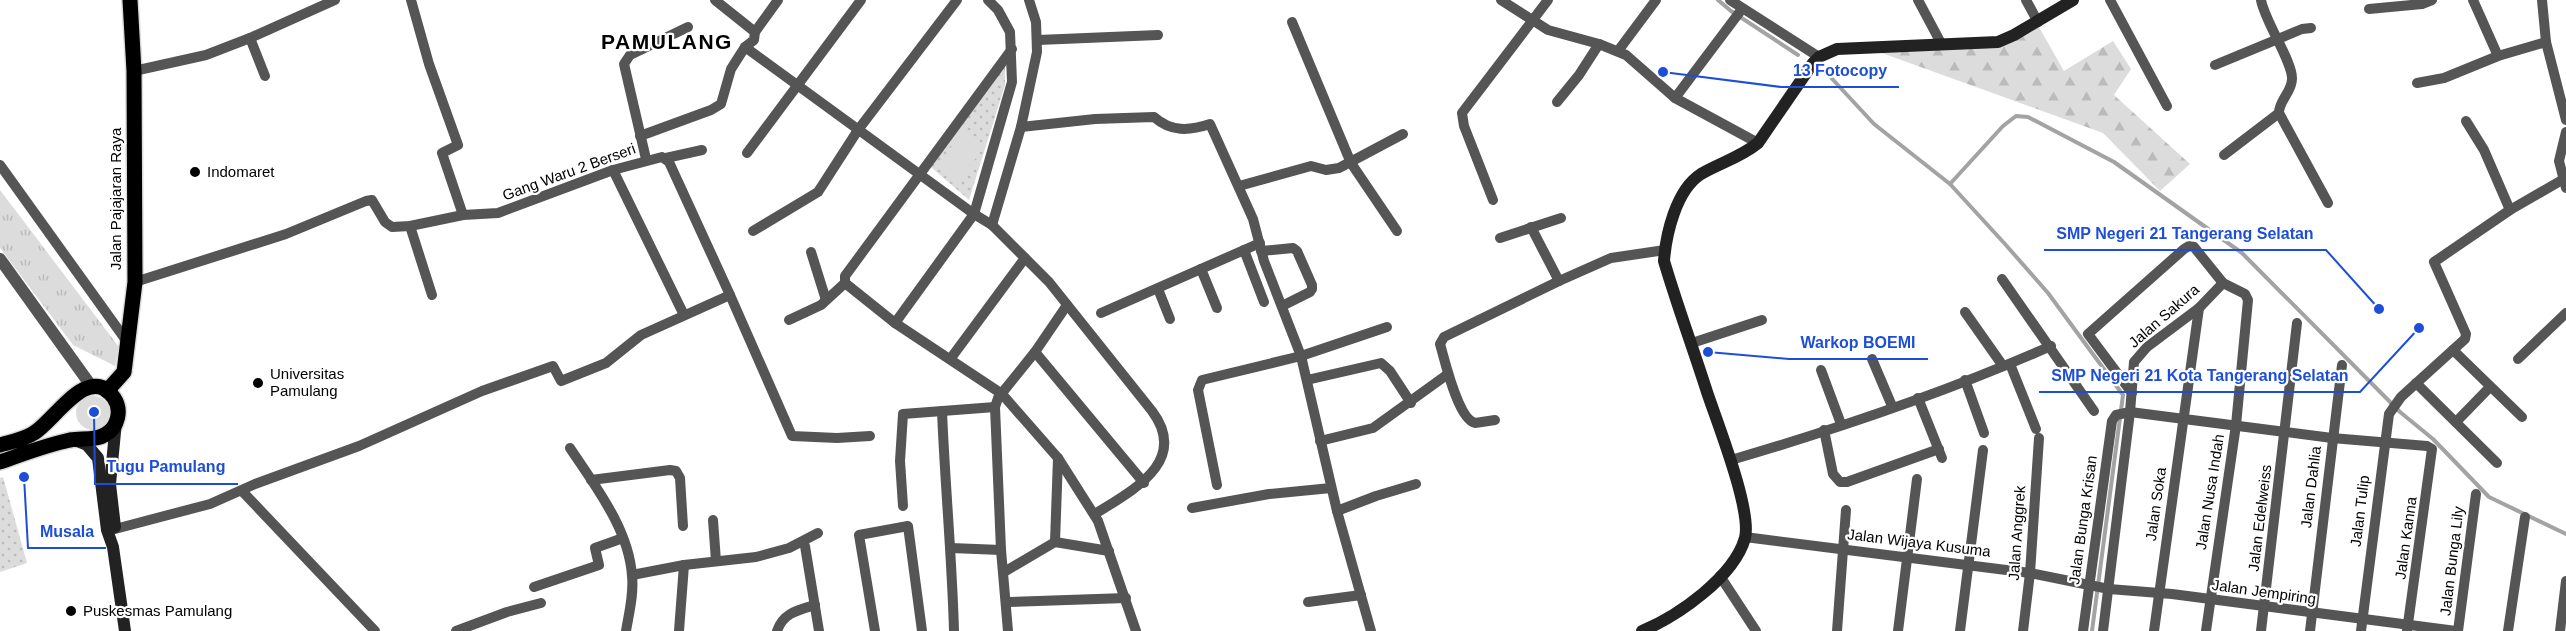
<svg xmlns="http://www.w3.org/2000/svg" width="2566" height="631" font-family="Helvetica,sans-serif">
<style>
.grass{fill:url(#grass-tufts)}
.forest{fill:url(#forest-firs)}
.park{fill:url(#park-dots)}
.garden{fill:#dcdcdc}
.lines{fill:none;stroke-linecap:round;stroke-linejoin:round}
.stream{stroke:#a3a3a3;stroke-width:4}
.primary-casing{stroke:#dbdbdb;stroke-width:18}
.minor{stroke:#555;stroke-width:10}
.tertiary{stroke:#555;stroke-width:12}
.secondary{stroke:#222;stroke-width:12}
.primary{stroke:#000;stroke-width:15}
.poi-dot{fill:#000;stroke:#fff;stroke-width:2}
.labels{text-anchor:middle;stroke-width:4.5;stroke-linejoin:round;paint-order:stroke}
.poi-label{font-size:15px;fill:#000;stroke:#fff;text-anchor:start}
.street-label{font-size:15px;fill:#000;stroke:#fff}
.district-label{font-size:21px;font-weight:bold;letter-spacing:1.5px;fill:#000;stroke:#fff}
.leader{fill:none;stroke:#1d4ed8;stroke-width:2}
.callout-dot{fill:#1d4ed8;stroke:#fff;stroke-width:2}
.callout-label{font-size:16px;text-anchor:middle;font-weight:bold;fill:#1d4ed8;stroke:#fff;stroke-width:4.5;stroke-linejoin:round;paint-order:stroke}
</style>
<defs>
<pattern id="grass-tufts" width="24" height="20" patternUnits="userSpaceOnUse" patternTransform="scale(1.5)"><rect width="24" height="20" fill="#dcdcdc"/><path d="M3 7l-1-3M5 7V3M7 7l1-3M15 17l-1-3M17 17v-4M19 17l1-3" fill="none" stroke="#bbb"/></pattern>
<pattern id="forest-firs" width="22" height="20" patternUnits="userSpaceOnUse" patternTransform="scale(1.5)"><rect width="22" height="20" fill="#dcdcdc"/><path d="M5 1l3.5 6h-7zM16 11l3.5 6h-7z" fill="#bbb"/></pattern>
<pattern id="park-dots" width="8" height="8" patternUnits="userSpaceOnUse" patternTransform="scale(1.5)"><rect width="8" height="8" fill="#dcdcdc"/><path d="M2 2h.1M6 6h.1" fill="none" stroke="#bbb" stroke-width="1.8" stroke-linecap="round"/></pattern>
</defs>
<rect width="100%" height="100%" fill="#fff"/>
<!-- grass -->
<path class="grass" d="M0 190 119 347 115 366 73 345 0 248Z"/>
<!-- forest -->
<path class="forest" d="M2036 22 2064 71 2113 41 2131 69 2114 95 2190 164 2160 191 2103 133 1868 48 1994 45Z"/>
<!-- park -->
<g class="park">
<path d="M1005 61V85L969 200 931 167Z"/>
<path d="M3 477 27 563 0 572V478Z"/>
</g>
<!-- garden -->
<g class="garden">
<path d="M963 130 985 145 959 182 937 167Z"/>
<circle cx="93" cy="413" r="17"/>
</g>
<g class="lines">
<!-- stream -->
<g class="stream">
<path d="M1718 0 1731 11 1798 55"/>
<path d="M1824 70 1874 124 1950 184 2005 244 2048 293 2123 395 2092 631"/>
<path d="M1950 184 2003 126 2016 116 2028 117 2114 162 2242 253 2400 412 2433 439 2489 497 2566 534"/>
</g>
<!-- primary casing -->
<g class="primary-casing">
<g id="primary">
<path d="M107 391 124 372 135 282 134 71 130 0"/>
<path d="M0 445C11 442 25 439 34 433 55 420 89 362 114 398 122 410 118 427 106 434 96 441 82 438 70 440 46 445 23 454 0 462"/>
</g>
</g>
<!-- minor -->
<g class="minor">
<path d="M411 0 429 64 458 145 442 153 463 215"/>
<path d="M715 0 755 32"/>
<path d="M1501 0 1548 30 1599 44 1626 55 1675 98 1758 143"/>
<path d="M1730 0 1819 57"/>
<path d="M1918 0 1942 45"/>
<path d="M2026 0 2038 22"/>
<path d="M2110 0 2167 106"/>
<path d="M2261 0C2265 22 2293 62 2292 79 2292 92 2279 100 2279 113L2328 203"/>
<path d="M2473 0 2498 56"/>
<path d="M2542 0 2546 42 2566 120"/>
<path d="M2369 9 2422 4 2432 0"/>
<path d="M1292 22 1351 163 1397 231"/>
<path d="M250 38 265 76"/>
<path d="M1038 40 1158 35"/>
<path d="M745 47 974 214 992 225 1049 282 1152 411C1190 462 1131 491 1095 514"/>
<path d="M1012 49 845 276V283L895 323 1002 394 1058 458 1098 521 1136 631"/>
<path d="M1618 51 1656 0"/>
<path d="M2215 65 2302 29 2311 28"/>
<path d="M134 71 206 55 250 38 335 0"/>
<path d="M2417 83 2444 78 2498 56 2546 42"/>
<path d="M1675 98 1742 9"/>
<path d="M1557 102 1579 75 1599 44"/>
<path d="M2466 121 2484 150 2510 210"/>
<path d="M1021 127 1095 119 1154 117C1171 132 1189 131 1210 124L1253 219 1264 261 1301 356 1337 511 1371 631"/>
<path d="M2566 132 2559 161 2566 188"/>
<path d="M640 136 711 110 721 104 731 69 745 47 754 40 755 32 778 0"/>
<path d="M747 153 861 0"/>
<path d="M2224 155 2279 113"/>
<path d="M666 158 702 150"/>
<path d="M646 159 624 64 630 55 688 27"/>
<path d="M0 165 128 343"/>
<path d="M613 170 684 315"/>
<path d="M1239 186 1311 166 1326 170 1339 168 1403 134"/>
<path d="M1493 200 1464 126 1462 113 1548 0"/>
<path d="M992 225 1021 127 1037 52 1036 22 1029 0"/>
<path d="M410 226 432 295"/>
<path d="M1531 227 1559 281"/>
<path d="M753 231 818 192 858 130 957 0"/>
<path d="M1500 238 1561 218"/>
<path d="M1244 250 1264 302"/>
<path d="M1261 251 1293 248 1297 251 1312 285V289L1310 292 1282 306"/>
<path d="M811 252 826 300"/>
<path d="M1201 269 1217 308"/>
<path d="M2002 279 2094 411"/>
<path d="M135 282 286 234 366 201 372 200 385 222 392 227 410 226 463 215 498 213 613 170 662 157 669 162 730 295 792 436 837 438 870 436"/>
<path d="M1158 289 1170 319"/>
<path d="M1965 312 2003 366"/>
<path d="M1101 313 1260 243"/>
<path d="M789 320 821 305 845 283"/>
<path d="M895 323 974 214 1012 82 1010 32 998 10 988 0"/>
<path d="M1692 343 1762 320"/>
<path d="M2453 350 2522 417"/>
<path d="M1035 352 1144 483"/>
<path d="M951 358 1025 258"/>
<path d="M1872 359 1892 406"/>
<path d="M2518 359 2566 313"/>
<path d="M2010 364 2036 429"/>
<path d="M1821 370 1841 424"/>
<path d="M1307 380 1381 363 1390 371 1411 403"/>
<path d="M1965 380 1984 433"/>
<path d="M2416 383 2497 463"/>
<path d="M2132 393 2088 334 2184 249 2189 246 2194 247 2223 283 2245 294 2248 300 2236 425 2206 631"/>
<path d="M1918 398 1942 458"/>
<path d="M942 411C945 485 952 558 954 631"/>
<path d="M1495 420 1475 423C1458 419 1445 361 1440 344L1444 337 1559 281 1611 258 1665 250"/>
<path d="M2456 422 2490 387"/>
<path d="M1824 430 1833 474 1840 482H1847L1939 449"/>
<path d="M1320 441 1373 428 1448 374"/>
<path d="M570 448C595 486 629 529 632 576 634 594 629 613 626 631"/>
<path d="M1731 460C1837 429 1949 391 2051 346"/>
<path d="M591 480 670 470 676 471 680 478 683 526"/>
<path d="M1217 485 1198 390 1202 380 1301 356 1387 327"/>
<path d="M242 491 375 631"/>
<path d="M903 506 900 461 903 414 995 407"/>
<path d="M1192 508 1269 494 1331 488"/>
<path d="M1337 511 1376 496 1416 484"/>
<path d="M713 520 716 561"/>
<path d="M115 529 210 504 255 484 359 446 482 391 553 366 561 381 606 363 641 335 730 295"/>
<path d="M1745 537 2030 573 2109 589 2172 594 2456 631"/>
<path d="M1055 542 1058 458"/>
<path d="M805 546 819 631"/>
<path d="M951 548 1001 550"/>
<path d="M1004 572 1055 542 1109 551"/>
<path d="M632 575 684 565 756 557 789 548 818 533"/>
<path d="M1720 576 1756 631"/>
<path d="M534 587 599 565 595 548 623 538"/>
<path d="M1007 602 1126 598"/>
<path d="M1308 602 1361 595"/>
<path d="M456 631 507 612 541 603"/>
<path d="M679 631 684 565"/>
<path d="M777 631C783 613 798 610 815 605"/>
<path d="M875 631 859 535 908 526 922 631"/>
<path d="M1008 631 1001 550 995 407 998 398 1035 352 1067 305"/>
<path d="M1837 631 1846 510"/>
<path d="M1898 631 1917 479"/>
<path d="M1960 631 1983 450"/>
<path d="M2023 631 2030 573 2039 438"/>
<path d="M2083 631 2112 421 2116 415 2130 412 2332 438 2427 446 2432 449 2407 631"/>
<path d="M2103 631 2130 412 2134 362 2147 347 2199 308 2223 283"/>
<path d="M2154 631 2199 308"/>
<path d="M2261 631 2297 323"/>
<path d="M2310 631 2342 365"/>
<path d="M2361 631 2389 414 2401 397 2465 339 2466 334 2434 262 2510 210 2562 180"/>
<path d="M2458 631 2476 494"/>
<path d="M2508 631 2525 517"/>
<path d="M2560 631 2566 581"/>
</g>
<!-- tertiary -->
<path class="tertiary" d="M0 259 92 387"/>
<!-- secondary -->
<g class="secondary">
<path d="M75 440 87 445 98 458 107 530 113 547 125 631"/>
<path d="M115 527 110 484 116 422"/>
<path d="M1642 631C1678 616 1734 577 1745 538 1752 510 1717 422 1707 392 1693 348 1677 305 1664 261 1666 234 1676 190 1701 174 1720 163 1741 157 1758 143L1813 63 1819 57 1837 49 1998 42 2014 35 2073 0"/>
</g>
<!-- primary -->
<use href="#primary" class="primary"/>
</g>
<!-- markers -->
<g class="poi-dot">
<circle cx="195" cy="172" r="6"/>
<circle cx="258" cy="383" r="6"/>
<circle cx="71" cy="611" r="6"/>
</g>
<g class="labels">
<!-- poi labels -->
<g class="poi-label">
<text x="207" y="177">Indomaret</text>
<text x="270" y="379">Universitas<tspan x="270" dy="17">Pamulang</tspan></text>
<text x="83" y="616">Puskesmas Pamulang</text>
</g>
<!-- street labels -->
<g class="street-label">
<text transform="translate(569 172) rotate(-20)" y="5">Gang Waru 2 Berseri</text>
<text transform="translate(116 199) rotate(-90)" y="5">Jalan Pajajaran Raya</text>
<text transform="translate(2164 316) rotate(-41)" y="5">Jalan Sakura</text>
<text transform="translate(2311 487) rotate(-83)" y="5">Jalan Dahlia</text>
<text transform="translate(2210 492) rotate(-81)" y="5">Jalan Nusa Indah</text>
<text transform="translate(2156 504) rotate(-82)" y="5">Jalan Soka</text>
<text transform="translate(2360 511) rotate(-83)" y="5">Jalan Tulip</text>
<text transform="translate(2260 518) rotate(-83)" y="5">Jalan Edelweiss</text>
<text transform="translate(2083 520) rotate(-82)" y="5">Jalan Bunga Krisan</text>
<text transform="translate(2017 533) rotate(-86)" y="5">Jalan Anggrek</text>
<text transform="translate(2406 538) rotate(-82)" y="5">Jalan Kanna</text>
<text transform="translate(1919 543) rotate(7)" y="5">Jalan Wijaya Kusuma</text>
<text transform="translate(2452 561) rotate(-83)" y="5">Jalan Bunga Lily</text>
<text transform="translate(2264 592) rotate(8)" y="5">Jalan Jempiring</text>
</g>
<!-- district labels -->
<g class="district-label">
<text x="667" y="49">PAMULANG</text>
</g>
</g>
<!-- callouts -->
<path class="leader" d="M1663 72L1781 87H1899M2379 309L2326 250H2044M1708 352L1789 359H1928M2419 328L2360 392H2039M94 412L95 484H238M24 477L28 548H106"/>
<g class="callout-dot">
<circle cx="1663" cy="72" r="6"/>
<circle cx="2379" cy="309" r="6"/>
<circle cx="1708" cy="352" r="6"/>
<circle cx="2419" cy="328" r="6"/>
<circle cx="94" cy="412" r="6"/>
<circle cx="24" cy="477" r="6"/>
</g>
<g class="callout-label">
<text x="1840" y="76">13 Fotocopy</text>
<text x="2185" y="239">SMP Negeri 21 Tangerang Selatan</text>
<text x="1858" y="348">Warkop BOEMI</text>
<text x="2200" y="381">SMP Negeri 21 Kota Tangerang Selatan</text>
<text x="166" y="472">Tugu Pamulang</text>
<text x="67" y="537">Musala</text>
</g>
</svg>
